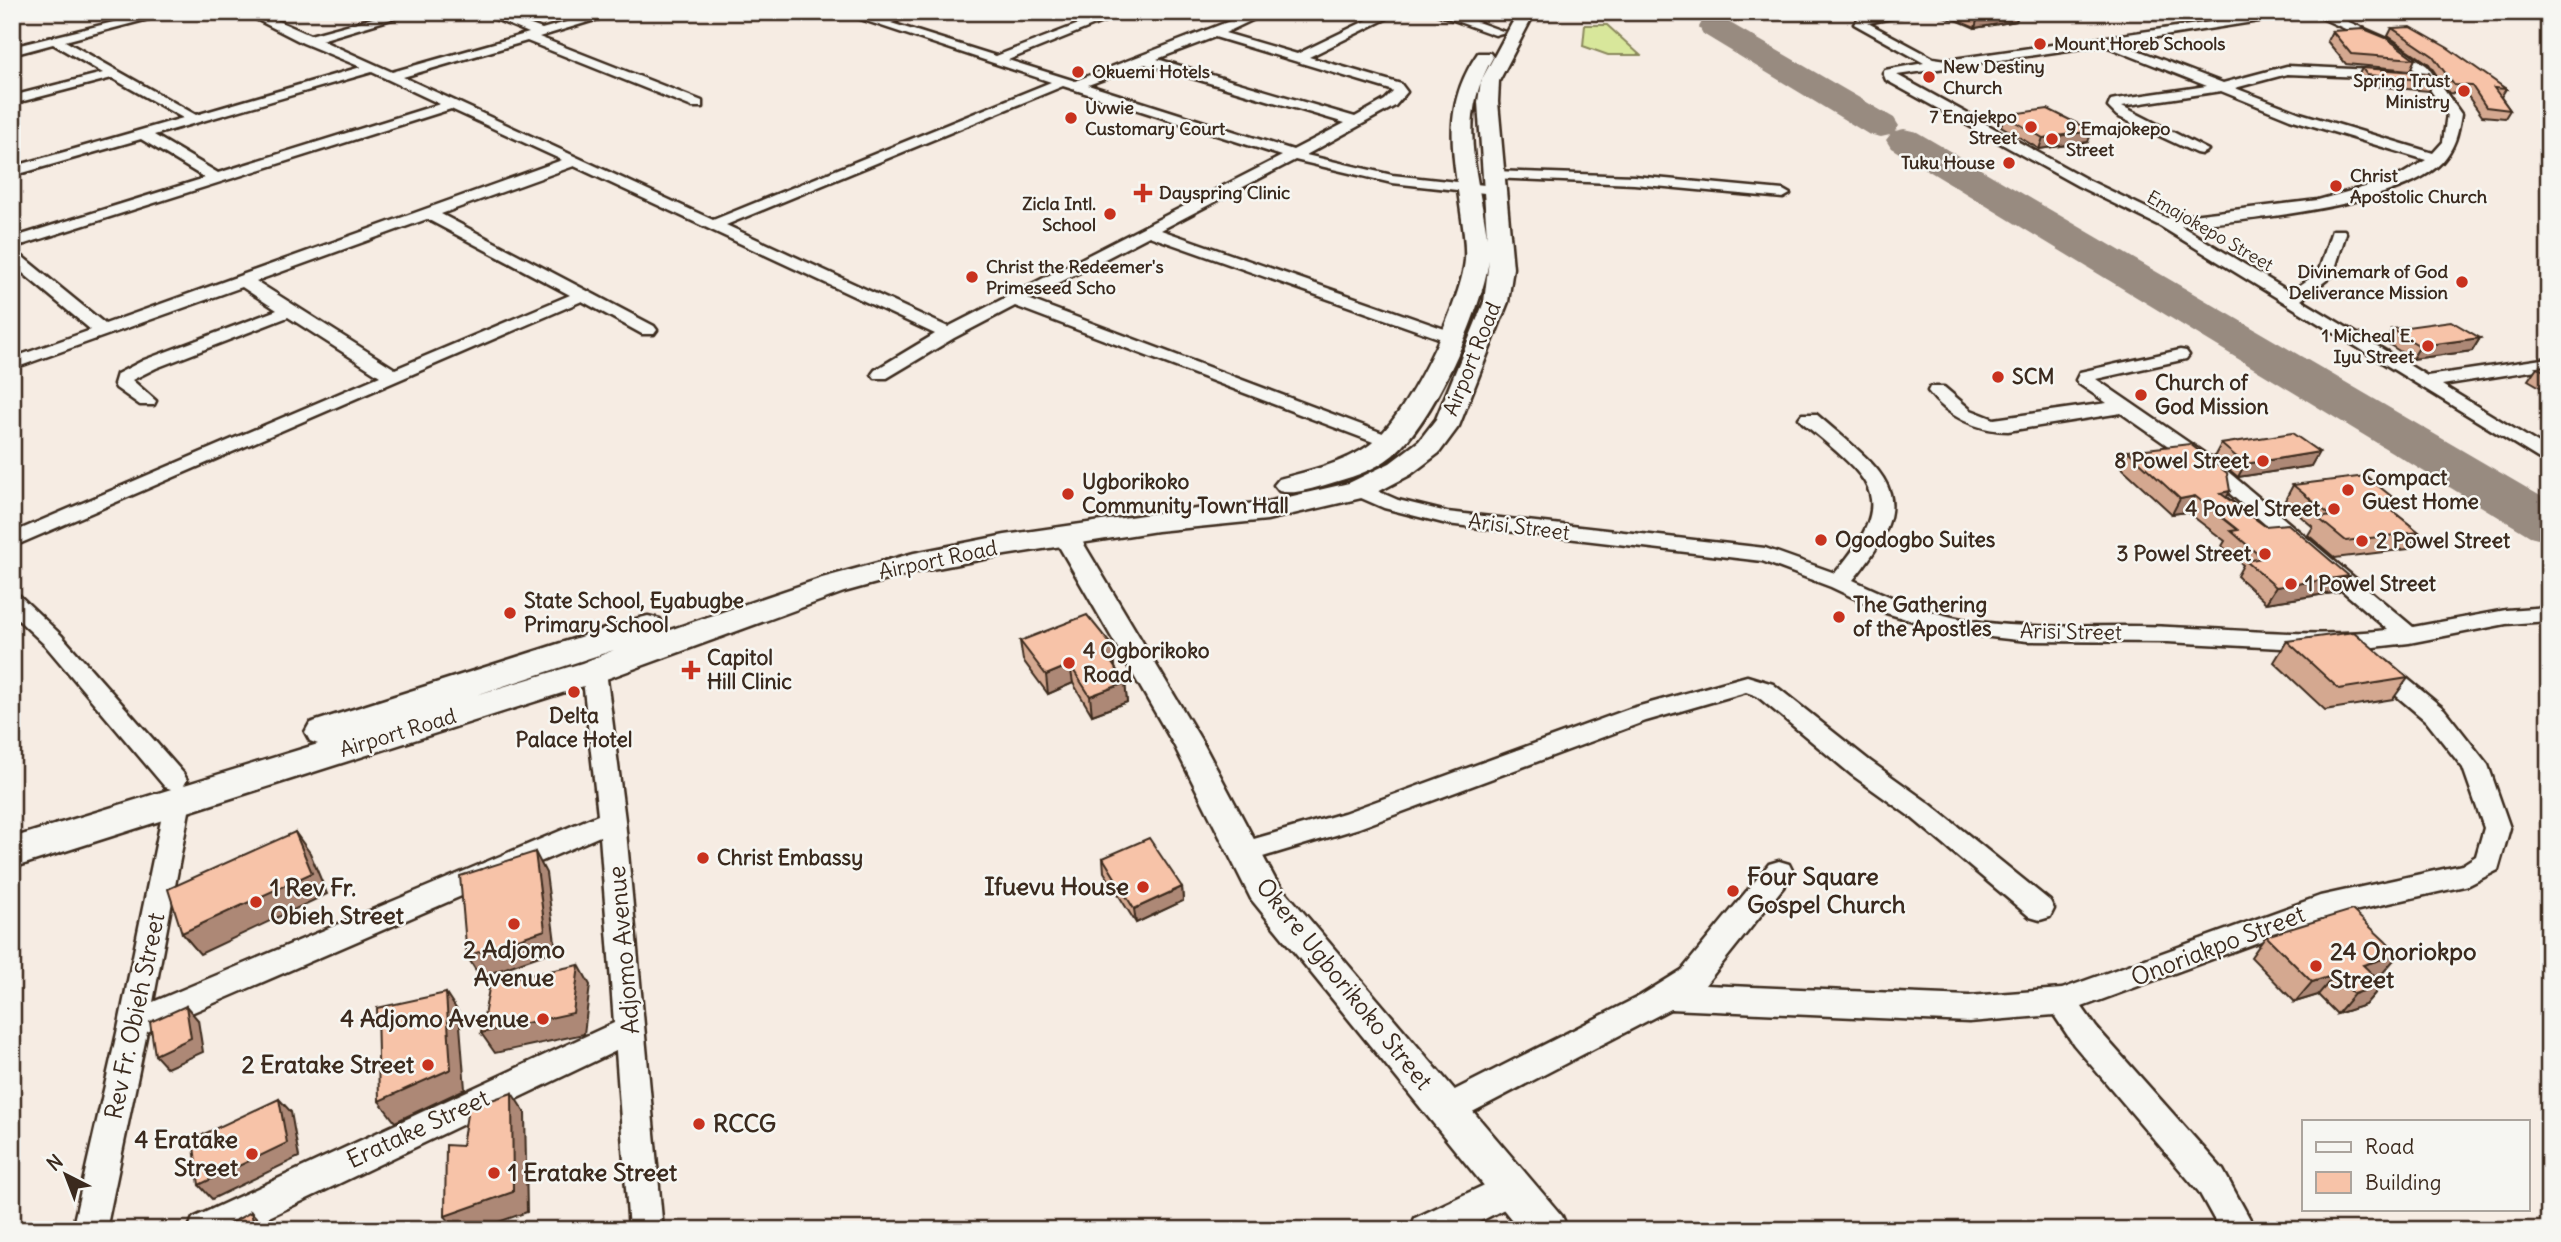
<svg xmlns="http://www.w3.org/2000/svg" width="2561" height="1242" font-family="Delius,sans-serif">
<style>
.green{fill:#d8e79b;stroke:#8a885c;stroke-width:2}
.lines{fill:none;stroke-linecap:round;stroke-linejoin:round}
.taxiway{fill:#988b80;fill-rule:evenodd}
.minor-casing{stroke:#3b2a1e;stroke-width:5}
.tertiary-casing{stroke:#3b2a1e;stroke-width:5}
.secondary-casing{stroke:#3b2a1e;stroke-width:5}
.minor{fill:#f6f6f2;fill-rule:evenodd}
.tertiary{fill:#f6f6f2;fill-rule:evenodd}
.secondary{fill:#f6f6f2;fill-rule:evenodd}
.wall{fill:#d4a890;stroke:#3b2a1e;stroke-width:2}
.shaded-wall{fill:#ad8876;stroke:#3b2a1e;stroke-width:2}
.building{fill:#f7c3a8;stroke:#3b2a1e;stroke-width:2}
.poi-dot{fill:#c8321e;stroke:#f6f6f2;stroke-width:2.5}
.labels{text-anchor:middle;stroke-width:5;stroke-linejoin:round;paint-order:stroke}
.far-poi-label{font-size:18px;font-weight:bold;fill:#3b2a1e;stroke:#f6f6f2;text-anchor:start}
.far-street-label{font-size:18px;fill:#3b2a1e;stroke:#f6f6f2}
.street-label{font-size:21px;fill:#3b2a1e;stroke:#f6f6f2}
.poi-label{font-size:21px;font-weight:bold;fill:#3b2a1e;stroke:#f6f6f2;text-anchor:start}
.near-poi-label{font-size:24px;font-weight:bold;fill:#3b2a1e;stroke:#f6f6f2;text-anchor:start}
.near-street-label{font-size:24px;fill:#3b2a1e;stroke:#f6f6f2}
</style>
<rect width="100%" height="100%" fill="#f6ece3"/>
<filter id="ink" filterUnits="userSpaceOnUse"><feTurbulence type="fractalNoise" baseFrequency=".0143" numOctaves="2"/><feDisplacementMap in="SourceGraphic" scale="14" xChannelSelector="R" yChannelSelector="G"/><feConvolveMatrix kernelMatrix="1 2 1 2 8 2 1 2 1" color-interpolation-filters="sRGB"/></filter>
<g filter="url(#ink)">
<!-- green -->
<path class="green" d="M1585 25H1607L1640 55H1608L1583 46Z"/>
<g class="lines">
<!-- taxiway -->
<path class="taxiway" d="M1714 18 1725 20 1894 118 1899 126 1895 131 1904 129 1917 132 2549 501V541L2530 536 1891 148 1886 140 1890 135 1881 137 1868 134 1703 34 1699 27 1703 20Z"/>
<!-- minor casing -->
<g class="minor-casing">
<g id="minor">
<path d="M154 12H175L65 41 196 115 361 67 303 43 242 12H258L310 35 395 12H415L321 40 392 72 529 33 478 12H495L542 29 601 12H621L539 37 702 101V107H692L527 41 403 77 713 220 1051 82 839 12H858L879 19 902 12H921L891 23 996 56 1110 12H1127L1008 60 1075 81 1253 12H1269L1225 33 1297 54 1384 12H1400L1309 57 1401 84 1407 92 1395 106 1306 155 1392 175 1494 186 1501 190 1494 194 1392 183 1295 160 1161 230 1456 333 1459 337 1450 342 1149 236 1028 299 1396 438 1399 442 1389 448 1015 306 954 338 887 378H875L872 374 875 370 935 334 574 166 441 214 654 326 657 330 654 334H642L582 301 12 547V533L380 376 288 317 156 368 132 380 156 401 154 405H140L116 388 114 384 117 374 144 360 277 310 242 287 12 369V358L91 330 12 264V251L18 253 105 324 562 160 451 109 12 248V238L205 178 141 139 12 176V167L183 118 112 78 12 104V96L103 73 53 44 12 55V47ZM1215 37 1391 90 1393 92 1385 100 1355 117 1157 59ZM1145 64 1345 123 1293 150 1088 85ZM372 72 440 104 218 173 154 135ZM1063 86 1282 156 948 327 726 225ZM427 219 570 295 395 369 256 281Z"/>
<path d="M1431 12H1450L1505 32 1495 35Z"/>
<path d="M1892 12H1920L1868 23 1933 58 1947 60 2280 12H2326L2390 40 2427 66 2461 114C2458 134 2455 147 2442 162 2401 206 2242 221 2181 226L2290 292 2318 273 2332 230H2344L2346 233 2333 275 2301 300 2427 376 2549 358V368L2442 385 2549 450V465L2160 226 2078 186 1886 80 1883 73 1885 70 1924 63 1854 24 1858 19ZM2311 13 2382 46 2418 72 2447 114 2443 142 2433 153 2300 113 2235 88 2287 74 2391 78 2395 77V71L2287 66 2223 83 2119 43ZM2103 45 2207 86 2116 99 2111 100 2108 107 2117 116 2196 153 2201 154 2208 150 2122 106 2221 91 2290 119 2426 160 2394 179 2318 200 2167 218 2088 180 1897 75Z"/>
<path d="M1494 171 1634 176 1783 190 1790 194 1783 198 1634 184 1489 178 1487 175Z"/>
<path d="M2180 350 2186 351 2189 355 2186 359 2096 379 2214 460 2413 627 2506 610 2549 607V621L2506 624 2409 643 2339 651 2167 642 2027 641 1954 633 1886 613 1831 587 1762 561 1447 524 1384 508 1352 494 1349 490 1352 486H1366L1398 500 1447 512 1765 548 1835 573C1902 494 1868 479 1802 422L1799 418 1802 414H1816C1888 476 1924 493 1853 580 1885 595 1917 609 1952 617 2023 633 2099 623 2170 627 2244 630 2315 638 2388 630L2200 468 2121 413 2008 431C1977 431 1947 416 1928 391L1930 387H1944L1971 410 1994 419 2107 403 2079 384 2076 380 2080 372Z"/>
<path d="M12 594 20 596 61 635 183 773 187 780 183 787 174 790 165 787 45 645 12 614Z"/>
<path d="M2379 660 2387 662 2444 709 2488 765 2510 828 2498 870 2469 885 2323 918 2082 1007 2096 1027 2223 1170 2256 1230H2220L2199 1192 2074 1045 2054 1015 1969 1022 1670 1009 1457 1120 1446 1125 1435 1120 1430 1110 1435 1100 1640 996 1682 970 1769 864 1779 861 1789 864 1793 872 1789 880 1705 985 1969 996 2062 989 2320 896 2462 865 2476 856 2484 828 2463 768 2426 721 2371 674 2367 668 2371 662Z"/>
<path d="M594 663 602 665 606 671 625 820 663 1230H629L616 1051 242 1230H188L193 1218 614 1023 600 836 147 1032 106 1230H72L119 1024 165 801 169 794 178 791 187 794 191 801 153 1002 598 815 582 671 586 665Z"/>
<path d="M1747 676 1773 684 1870 761 1930 804 2050 901 2054 909 2050 917 2040 920 2030 917 1912 818 1852 775 1757 696 1746 692 1646 721 1359 828 1243 863 1233 859 1230 852 1233 845 1344 813 1629 709Z"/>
<path d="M1512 1172 1524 1177 1529 1188 1524 1199 1463 1230H1410L1415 1218Z"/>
</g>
</g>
<!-- tertiary casing -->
<g class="tertiary-casing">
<path id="tertiary" d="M1066 528 1075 530 1079 536 1204 745 1275 879 1562 1216 1568 1230H1520L1251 899 1174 745 1053 536 1057 530Z"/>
</g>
<!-- secondary casing -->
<g class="secondary-casing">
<path id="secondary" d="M1518 12H1535L1499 81 1498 102 1513 268 1508 302 1459 426 1439 453 1410 475 1370 496 1267 520 1157 531 1005 555 916 572 844 592 606 679 12 868V838L318 744 310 741 305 732 310 723 636 619 648 616 660 619 665 627 661 633 822 578 914 553 1005 535 1157 513 1267 502 1349 483 1390 463 1419 441 1436 419 1484 302 1489 260C1481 312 1434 421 1393 455 1374 471 1349 478 1325 485 1310 489 1294 495 1279 491L1274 485 1279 479C1309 471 1342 464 1368 446 1405 422 1461 304 1465 260 1466 244 1463 227 1461 212 1453 152 1441 107 1478 53H1490L1493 57C1456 120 1478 170 1487 237L1478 102 1481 81ZM614 650 582 663 476 695Z"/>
</g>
<!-- minor -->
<use href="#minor" class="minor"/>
<!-- tertiary -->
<use href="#tertiary" class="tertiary"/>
<!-- secondary -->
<use href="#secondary" class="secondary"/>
</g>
<!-- wall -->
<g class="wall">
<path d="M1934 12H2041L2018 15 2016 21 1975 28 1954 19H1950Z"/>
<path d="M2392 28 2506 89 2501 97 2510 110 2505 118 2482 116 2467 95 2449 93 2429 64 2388 36Z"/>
<path d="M2332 31 2415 59 2410 70 2346 64 2327 41Z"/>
<path d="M2362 68 2434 81 2429 91 2362 85 2357 78Z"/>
<path d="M2004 115 2088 142 2039 149 2001 126Z"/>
<path d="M2392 329 2480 338 2472 351 2412 359 2385 342Z"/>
<path d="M2549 366V392L2528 380 2537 367Z"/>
<path d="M2221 444 2311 466 2238 477 2214 457Z"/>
<path d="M2128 451 2227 497 2265 526 2349 576 2339 592 2266 603 2237 576 2243 565 2222 546 2225 541 2187 512 2172 514 2121 467Z"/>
<path d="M2549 468V483L2542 479Z"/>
<path d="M2293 485 2396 500 2390 509 2419 532 2408 549 2335 558 2308 535 2313 527 2284 502Z"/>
<path d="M1020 641 1113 647 1115 666H1114L1125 683 1127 702 1092 715 1073 683 1048 694 1023 660Z"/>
<path d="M2287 641 2408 678 2393 699 2325 710 2274 662Z"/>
<path d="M1103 858 1182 887 1183 901 1136 923 1104 872Z"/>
<path d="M2266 936 2382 974 2375 977 2383 984 2365 1005 2337 1014 2318 995 2295 1002 2251 957Z"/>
</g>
<!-- shaded-wall -->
<g class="shaded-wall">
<path d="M1952 12H1956L1954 19H1950Z"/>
<path d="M2007 12H2041L2018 15 2016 21 1975 28 1978 17Z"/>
<path d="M2092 131 2088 142 2039 149 2043 138Z"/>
<path d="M2480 338 2472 351 2412 359 2420 346Z"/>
<path d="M2319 452 2311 466 2238 477 2245 464Z"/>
<path d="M2230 491 2222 507 2220 493Z"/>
<path d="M2195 496 2187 512 2172 514 2180 499Z"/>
<path d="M2349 576 2339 592 2266 603 2276 587Z"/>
<path d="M1113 647 1115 666 1106 670 1104 651Z"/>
<path d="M1070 665 1073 683 1048 694 1046 675Z"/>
<path d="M1125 683 1127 702 1092 715 1090 696Z"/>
<path d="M295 832 310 853 327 894 200 954 182 933Z"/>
<path d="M535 852 546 873 556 950 480 977 467 956Z"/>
<path d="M1182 887 1183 901 1136 923 1134 909Z"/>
<path d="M2399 954 2382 974 2346 986 2363 965Z"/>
<path d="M579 965 590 985 584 1034 495 1053 481 1033Z"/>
<path d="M2335 975 2318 995 2295 1002 2312 982Z"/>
<path d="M2383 984 2365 1005 2337 1014 2354 994Z"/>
<path d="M446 993 459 1013 465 1089 395 1122 379 1101Z"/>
<path d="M186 1006 198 1020 203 1052 167 1068 155 1055Z"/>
<path d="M512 1093 525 1113 527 1212 476 1230H456L445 1216Z"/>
<path d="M279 1099 291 1112 299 1157 212 1199 199 1185Z"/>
<path d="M251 1212 268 1230H255Z"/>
</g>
<!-- building -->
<g class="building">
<path d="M1967 12H2008L1978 17Z"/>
<path d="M2411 27 2448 48 2506 89 2494 88 2510 110 2486 107 2472 86 2454 85 2433 56 2392 28Z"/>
<path d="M2364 29 2386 38 2415 59 2351 54 2332 31Z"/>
<path d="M2362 68 2429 73 2434 81 2367 75Z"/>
<path d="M2048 109 2092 131 2043 138 2004 115Z"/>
<path d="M2451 321 2480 338 2420 346 2392 329Z"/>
<path d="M2549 366V374L2537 367Z"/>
<path d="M2292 433 2319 452 2245 464 2221 444Z"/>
<path d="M2190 444 2227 473 2230 491 2220 493 2265 526 2288 524 2349 576 2276 587 2246 561 2262 558 2231 531 2238 530 2195 496 2180 499 2128 451Z"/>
<path d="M2366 476 2396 500 2380 501 2419 532 2346 541 2318 518 2331 516 2293 485Z"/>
<path d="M1087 615 1113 647 1104 651 1125 683 1090 696 1070 665 1046 675 1020 641Z"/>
<path d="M2354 632 2408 678 2339 689 2287 641Z"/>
<path d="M295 832 312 873 182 933 168 889Z"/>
<path d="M1149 838 1182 887 1134 909 1103 858Z"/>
<path d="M535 852 545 930 467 956 460 876Z"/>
<path d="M2352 910 2399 954 2363 965 2383 984 2354 994 2335 975 2312 982 2266 936Z"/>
<path d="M579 965 573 1013 481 1033 490 983Z"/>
<path d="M446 993 451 1069 379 1101 377 1008Z"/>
<path d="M186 1006 191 1038 155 1055 150 1022Z"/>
<path d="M512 1093 513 1192 445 1216 446 1145 462 1146 468 1108Z"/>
<path d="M279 1099 287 1143 199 1185 193 1139Z"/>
<path d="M251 1212 255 1230H218Z"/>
</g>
</g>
<!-- markers -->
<g class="poi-dot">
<circle cx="2040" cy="44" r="7"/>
<circle cx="1078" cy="72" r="7"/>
<circle cx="1929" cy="77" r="7"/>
<circle cx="2464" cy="91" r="7"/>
<circle cx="1071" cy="118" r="7"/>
<circle cx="2031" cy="127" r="7"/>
<circle cx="2052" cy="139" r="7"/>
<circle cx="2009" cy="163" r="7"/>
<circle cx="2336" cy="186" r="7"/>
<path d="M1139.5 182.5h7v7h7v7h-7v7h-7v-7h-7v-7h7z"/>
<circle cx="1110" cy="214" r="7"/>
<circle cx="972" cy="277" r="7"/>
<circle cx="2462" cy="282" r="7"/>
<circle cx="2428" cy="346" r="7"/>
<circle cx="1998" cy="377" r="7"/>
<circle cx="2141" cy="395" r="7"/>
<circle cx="2263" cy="461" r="7"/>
<circle cx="2348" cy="490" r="7"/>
<circle cx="1068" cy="494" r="7"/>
<circle cx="2334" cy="509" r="7"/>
<circle cx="1821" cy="540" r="7"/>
<circle cx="2362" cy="541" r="7"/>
<circle cx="2265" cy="554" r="7"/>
<circle cx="2291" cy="584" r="7"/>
<circle cx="510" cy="613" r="7"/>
<circle cx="1839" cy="617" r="7"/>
<circle cx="1069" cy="663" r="7"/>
<path d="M687.5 659.5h7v7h7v7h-7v7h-7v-7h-7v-7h7z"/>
<circle cx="574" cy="692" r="7"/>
<circle cx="703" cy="858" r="7"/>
<circle cx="1143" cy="887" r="7"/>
<circle cx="1733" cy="891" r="7"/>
<circle cx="256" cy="902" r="7"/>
<circle cx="514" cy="924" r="7"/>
<circle cx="2316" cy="966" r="7"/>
<circle cx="543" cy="1019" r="7"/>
<circle cx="428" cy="1065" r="7"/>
<circle cx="699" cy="1124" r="7"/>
<circle cx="252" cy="1154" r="7"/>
<circle cx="494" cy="1173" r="7"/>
</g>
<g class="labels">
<!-- far-poi labels -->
<g class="far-poi-label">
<text x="2054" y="50">Mount Horeb Schools</text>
<text x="1943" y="73">New Destiny<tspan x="1943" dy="21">Church</tspan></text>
<text x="1092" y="78">Okuemi Hotels</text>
<text x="2450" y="87" text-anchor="end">Spring Trust<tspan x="2450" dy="21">Ministry</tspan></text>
<text x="1085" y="114">Uvwie<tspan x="1085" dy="21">Customary Court</tspan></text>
<text x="2017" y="123" text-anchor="end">7 Enajekpo<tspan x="2017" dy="21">Street</tspan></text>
<text x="2066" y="135">9 Emajokepo<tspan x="2066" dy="21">Street</tspan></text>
<text x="1995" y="169" text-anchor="end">Tuku House</text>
<text x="2350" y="182">Christ<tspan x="2350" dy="21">Apostolic Church</tspan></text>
<text x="1159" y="199">Dayspring Clinic</text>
<text x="1096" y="210" text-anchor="end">Zicla Intl.<tspan x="1096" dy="21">School</tspan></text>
<text x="986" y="273">Christ the Redeemer's<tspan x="986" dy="21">Primeseed Scho</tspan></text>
<text x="2448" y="278" text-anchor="end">Divinemark of God<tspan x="2448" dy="21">Deliverance Mission</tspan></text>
<text x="2414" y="342" text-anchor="end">1 Micheal E.<tspan x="2414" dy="21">Iyu Street</tspan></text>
</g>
<!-- far-street labels -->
<g class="far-street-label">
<text transform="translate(2210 231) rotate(30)" y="6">Emajokepo Street</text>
</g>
<!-- street labels -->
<g class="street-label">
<text transform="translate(1472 359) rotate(-68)" y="7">Airport Road</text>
<text transform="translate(1519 527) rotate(7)" y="7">Arisi Street</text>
<text transform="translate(938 560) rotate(-12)" y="7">Airport Road</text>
<text transform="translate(2071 632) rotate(1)" y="7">Arisi Street</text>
<text transform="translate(398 733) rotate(-17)" y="7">Airport Road</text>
</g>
<!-- poi labels -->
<g class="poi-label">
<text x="2012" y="384">SCM</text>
<text x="2155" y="390">Church of<tspan x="2155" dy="24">God Mission</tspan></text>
<text x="2249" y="468" text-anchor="end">8 Powel Street</text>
<text x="2362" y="485">Compact<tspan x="2362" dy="24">Guest Home</tspan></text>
<text x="1082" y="489">Ugborikoko<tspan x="1082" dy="24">Community Town Hall</tspan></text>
<text x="2320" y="516" text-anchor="end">4 Powel Street</text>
<text x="1835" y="547">Ogodogbo Suites</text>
<text x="2376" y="548">2 Powel Street</text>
<text x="2251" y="561" text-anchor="end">3 Powel Street</text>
<text x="2305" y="591">1 Powel Street</text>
<text x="524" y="608">State School, Eyabugbe<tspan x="524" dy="24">Primary School</tspan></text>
<text x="1853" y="612">The Gathering<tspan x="1853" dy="24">of the Apostles</tspan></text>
<text x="1083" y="658">4 Ogborikoko<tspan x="1083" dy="24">Road</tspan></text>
<text x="707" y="665">Capitol<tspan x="707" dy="24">Hill Clinic</tspan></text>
<text x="574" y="723" text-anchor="middle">Delta<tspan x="574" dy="24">Palace Hotel</tspan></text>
<text x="717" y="865">Christ Embassy</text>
</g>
<!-- near-poi labels -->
<g class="near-poi-label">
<text x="1747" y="885">Four Square<tspan x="1747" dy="28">Gospel Church</tspan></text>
<text x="1129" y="895" text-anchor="end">Ifuevu House</text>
<text x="270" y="896">1 Rev Fr.<tspan x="270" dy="28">Obieh Street</tspan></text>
<text x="514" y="958" text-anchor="middle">2 Adjomo<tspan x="514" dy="28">Avenue</tspan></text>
<text x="2330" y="960">24 Onoriokpo<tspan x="2330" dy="28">Street</tspan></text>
<text x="529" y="1027" text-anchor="end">4 Adjomo Avenue</text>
<text x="414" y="1073" text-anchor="end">2 Eratake Street</text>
<text x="713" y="1132">RCCG</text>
<text x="238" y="1148" text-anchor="end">4 Eratake<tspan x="238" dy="28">Street</tspan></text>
<text x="508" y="1181">1 Eratake Street</text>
</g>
<!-- near-street labels -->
<g class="near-street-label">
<text transform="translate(2218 946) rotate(-21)" y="8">Onoriakpo Street</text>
<text transform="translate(624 950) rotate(-95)" y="8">Adjomo Avenue</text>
<text transform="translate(1344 984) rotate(51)" y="8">Okere Ugborikoko Street</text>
<text transform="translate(135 1016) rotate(-78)" y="8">Rev Fr. Obieh Street</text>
<text transform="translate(418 1129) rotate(-25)" y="8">Eratake Street</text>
</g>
</g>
<!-- margin -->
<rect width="2561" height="1242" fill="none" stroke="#f6f6f2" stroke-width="42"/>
<rect x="21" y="21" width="2519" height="1200" fill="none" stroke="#3b2a1e" stroke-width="2.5" filter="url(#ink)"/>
<!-- legend -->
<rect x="2302" y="1120" width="228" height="91" fill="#f6f6f2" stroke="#aba49d" stroke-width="2"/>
<rect x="2316" y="1142" width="35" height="10" fill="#f6f6f2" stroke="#aba49d" stroke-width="2"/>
<text x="2365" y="1154" font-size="21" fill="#3b2a1e">Road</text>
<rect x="2316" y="1172" width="35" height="21" fill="#f7c3a8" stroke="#aba49d" stroke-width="2"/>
<text x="2365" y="1190" font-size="21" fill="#3b2a1e">Building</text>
<!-- north arrow -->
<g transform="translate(66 1175) rotate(318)" stroke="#f6f6f2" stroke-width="5" paint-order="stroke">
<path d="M0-5L12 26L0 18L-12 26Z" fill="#3b2a1e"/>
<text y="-10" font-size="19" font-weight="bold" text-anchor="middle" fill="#3b2a1e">N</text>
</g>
</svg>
